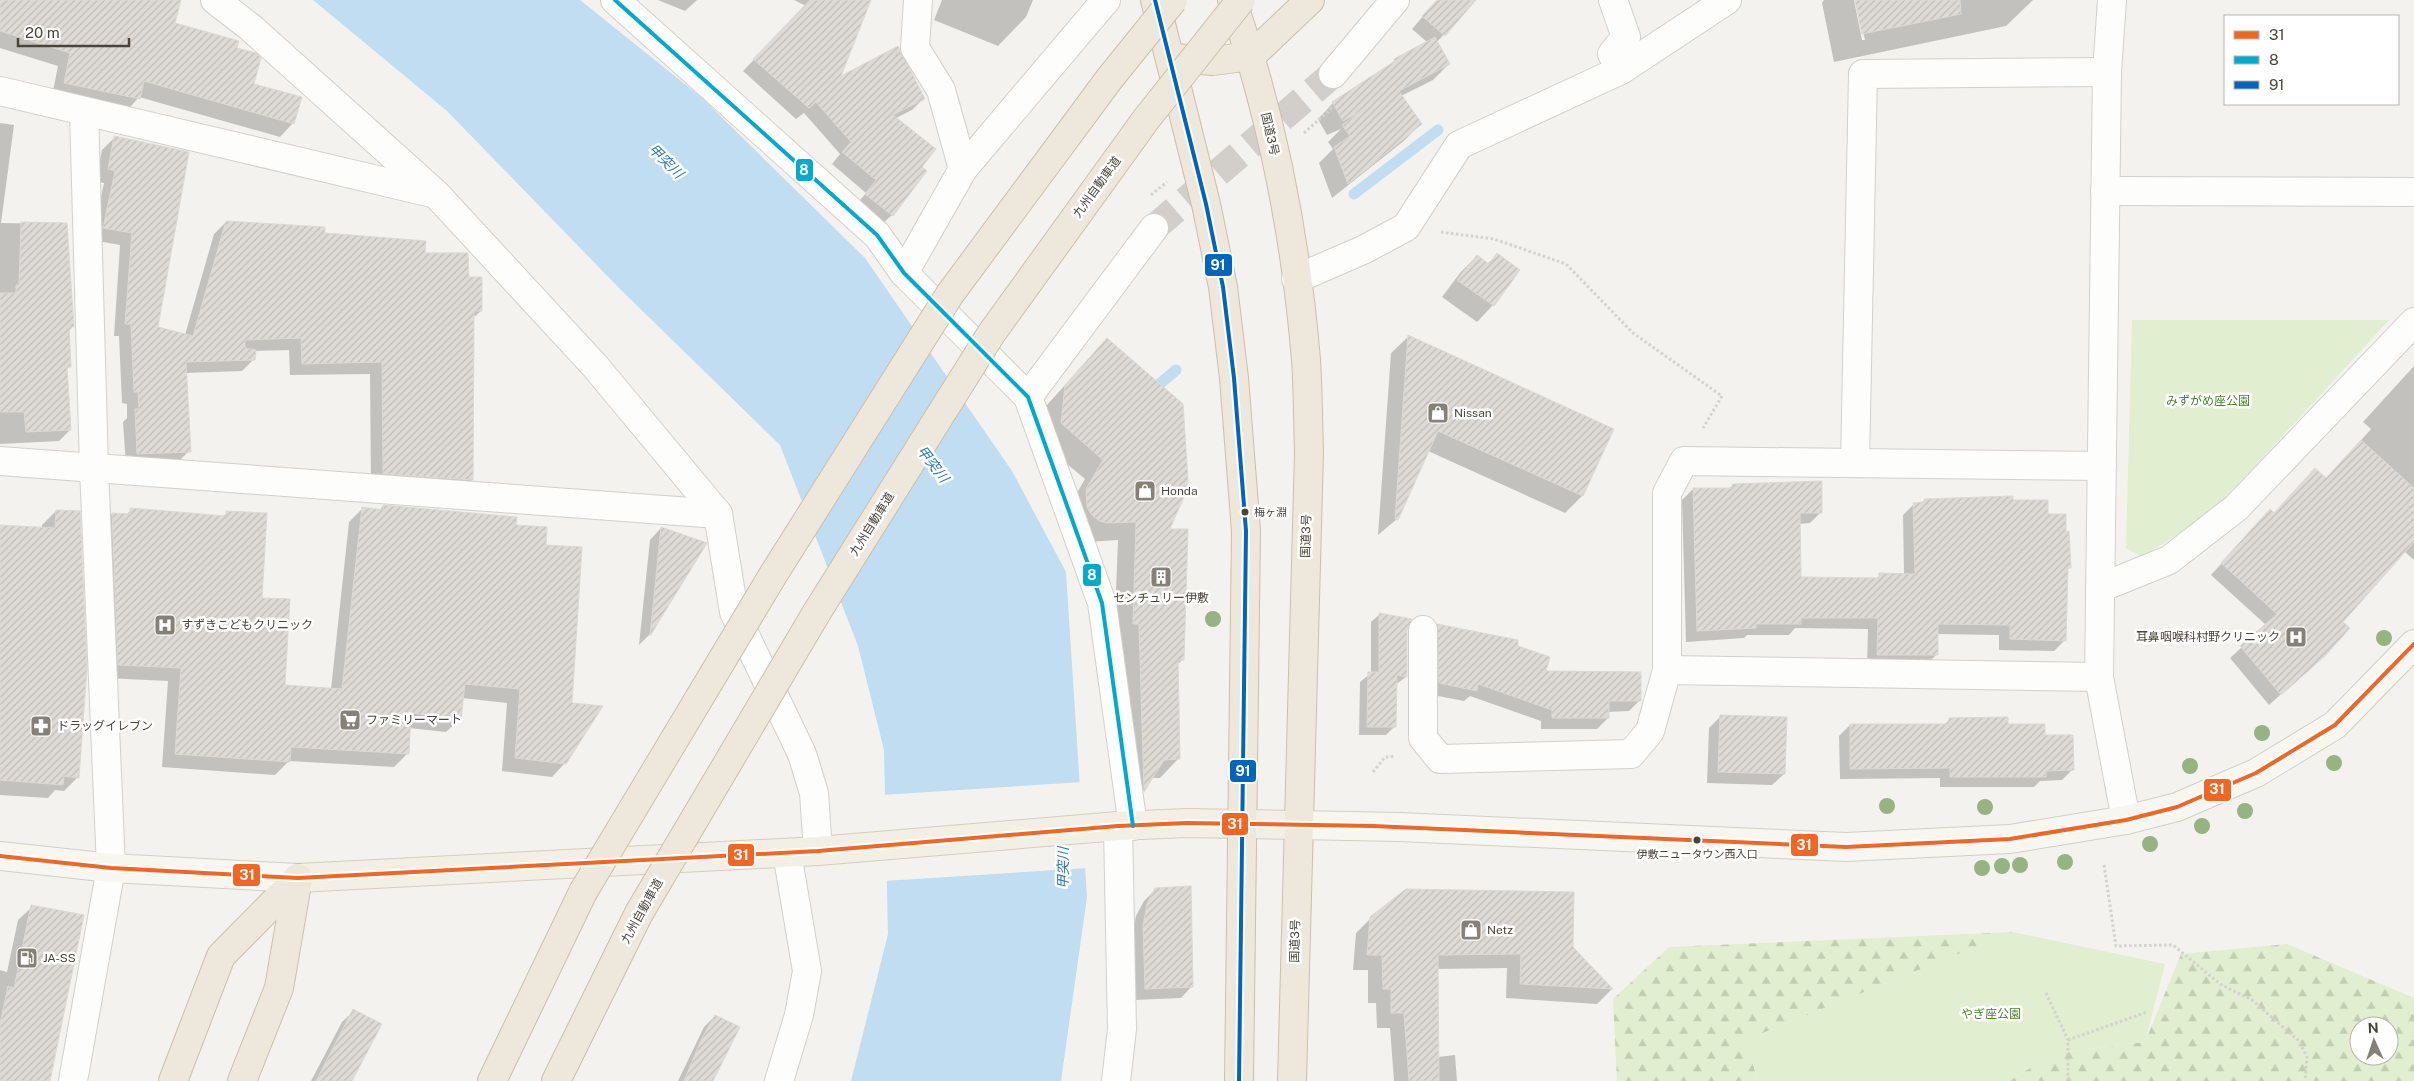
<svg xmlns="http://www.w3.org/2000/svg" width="2414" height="1081" font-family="'Public Sans','Noto Sans JP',sans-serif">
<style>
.forest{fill:url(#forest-firs);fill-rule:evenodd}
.park{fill:#e1eecf}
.water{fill:#c0ddf1}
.pier{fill:#f4f2ee}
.shadow{fill:#0003}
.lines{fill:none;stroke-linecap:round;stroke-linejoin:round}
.stream{stroke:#c0ddf1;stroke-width:11}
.building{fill:url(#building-hatch);stroke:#dcd9d4}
.street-tunnel{stroke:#d2cfca;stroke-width:28;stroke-dasharray:28 14;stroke-linecap:butt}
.street-casing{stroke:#d2d0cb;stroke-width:30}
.secondary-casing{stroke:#d3cfc5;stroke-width:30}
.primary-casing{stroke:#d6cebb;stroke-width:30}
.highway-casing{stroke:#ccbfa9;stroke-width:30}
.path{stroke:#d3d2cc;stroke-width:3;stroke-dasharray:2.5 2.5;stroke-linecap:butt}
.street{stroke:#fdfdfc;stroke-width:28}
.secondary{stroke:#f7f6f1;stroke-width:28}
.primary{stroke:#f2efe6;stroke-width:28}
.highway{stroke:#ede8db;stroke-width:28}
.highway-bridge-casing{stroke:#ccbfa9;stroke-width:30;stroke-linecap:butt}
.highway-bridge{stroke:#ede8db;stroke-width:28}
.bus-1-casing{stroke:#fff;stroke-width:8}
.bus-2-casing{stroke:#fff;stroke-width:8}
.bus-3-casing{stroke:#fff;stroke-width:8}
.bus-1{stroke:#f26522;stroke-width:4}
.bus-2{stroke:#00a9ce;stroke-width:4}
.bus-3{stroke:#0065bd;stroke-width:4}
.tree{fill:#96b382}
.bus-dot{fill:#4b4439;stroke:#fff;stroke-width:2}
.labels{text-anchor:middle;stroke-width:5;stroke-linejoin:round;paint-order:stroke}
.bus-label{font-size:11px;fill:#4b4439;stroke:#fff;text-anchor:start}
.street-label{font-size:12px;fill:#4b4439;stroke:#fff}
.park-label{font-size:12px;fill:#4a7f2a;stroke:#fff}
.poi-label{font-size:12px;fill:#4b4439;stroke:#fff;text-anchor:start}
.water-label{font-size:14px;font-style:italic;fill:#2e7ab2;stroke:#fff}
.line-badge{stroke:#fff;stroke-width:2}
.badge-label{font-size:14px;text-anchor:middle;font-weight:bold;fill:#fff}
</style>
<defs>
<pattern id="forest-firs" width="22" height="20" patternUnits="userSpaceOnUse" patternTransform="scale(1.25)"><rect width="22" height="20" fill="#e1eecf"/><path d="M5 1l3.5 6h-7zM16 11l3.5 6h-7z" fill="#c3cdb2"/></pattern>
<pattern id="building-hatch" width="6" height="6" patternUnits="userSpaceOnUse" patternTransform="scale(1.25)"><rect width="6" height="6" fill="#dedbd6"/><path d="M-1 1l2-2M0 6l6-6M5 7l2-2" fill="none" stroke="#c0bdb8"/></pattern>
</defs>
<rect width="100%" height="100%" fill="#f4f2ee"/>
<!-- forest -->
<g class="forest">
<path d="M2013 932 1746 1040 1758 1081H1617L1613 999 1669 947Z"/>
<path d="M2287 944 2414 998V1081H2009L2054 1053 2145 1042 2181 954ZM2359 1026H2389V1056H2359Z"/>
</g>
<!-- park -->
<g class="park">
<path d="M2132 320H2389L2213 512 2142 557 2126 548Z"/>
<path d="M2013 932 2165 964 2145 1042 2054 1053 2009 1081H1758L1746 1040Z"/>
</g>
<!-- water -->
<path class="water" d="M313 0H580L701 97 865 258 1012 471 1066 572 1087 897 1061 1081H851L888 934 884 750 858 646 780 445 621 290 447 111Z"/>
<!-- pier -->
<path class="pier" d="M1083 782 1088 868 884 881 882 795Z"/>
<!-- shadow -->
<g class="shadow">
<path d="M0 0H168L173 24 235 49 253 85 293 123 280 137 139 97 126 112 52 96 58 66 0 48Z"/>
<path d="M658 0H697L685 11Z"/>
<path d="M794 0H870L838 78 924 98 912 110 896 118 920 167 892 215 880 226 855 206 866 193 832 164 840 154 804 113 796 119 743 71 806 6Z"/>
<path d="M942 0H1033L1026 17 998 46 934 20Z"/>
<path d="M1437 0H1471L1473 2 1437 42 1449 64 1433 80 1401 96 1420 124 1405 140 1332 198 1319 163 1333 149 1328 142 1341 129 1327 135 1318 119 1333 103 1384 70 1395 60 1427 42 1412 29Z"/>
<path d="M1824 0H1854L1862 40H1865L1856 0H2033L2006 26 1834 62 1822 3Z"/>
<path d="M0 123 14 125 1 223 66 224 73 326 68 332 69 367 66 370 70 430 59 441 0 444Z"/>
<path d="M114 138 156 328 185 335 214 234 226 222 323 235 424 254 467 278 481 311 473 318 472 480 460 492 371 485 370 374 290 375 289 350 255 351 254 359 242 371 185 373 189 451 177 463 126 466 123 422 127 418V404L122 403 119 336H114L120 245 92 240 104 183 96 181 102 150Z"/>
<path d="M1497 255 1493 305 1477 322 1442 297 1460 273 1477 256 1487 264Z"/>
<path d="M1408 337 1612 429 1582 496 1565 513 1428 451 1397 519 1378 535 1391 353Z"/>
<path d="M1107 339 1168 530 1183 659 1177 665 1179 758 1160 778H1151L1143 791 1125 809 1114 642 1118 540 1088 542 1067 510 1085 479 1042 443 1046 406Z"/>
<path d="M2414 366V560L2404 551 2341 622 2325 655 2269 705 2230 658 2266 625 2211 575 2259 522 2326 480 2371 429 2363 422Z"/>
<path d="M1733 485 1821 512 1810 523 1799 524 1800 578 1876 579 1880 575H1904L1903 515 1914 504 1921 503 1925 500 2011 501 2047 515 2065 533 2069 568 2067 570 2065 640 2054 651 1999 650V635L1937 634V654L1926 665 1867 666 1868 629 1795 628 1789 635H1747L1744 638 1686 642 1682 500 1693 489H1729Z"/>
<path d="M383 506 516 518 515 527 545 546 565 763 552 777 502 771 507 703 462 698 460 719 446 732 409 728 407 754 394 767 289 761 275 775 162 767 168 681 105 678 98 528 112 514 126 515 131 510 222 517 227 513 261 599 284 686 331 689 349 522 362 509 379 511Z"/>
<path d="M56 511 78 777 64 791 55 790 48 798 0 795V526L42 528V525Z"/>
<path d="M661 528 706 543 649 635 639 645 650 540Z"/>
<path d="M1380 614 1406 630V677L1395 685 1394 727 1386 735H1359L1360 682 1371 673V622Z"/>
<path d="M1437 625 1517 647 1544 672 1640 700 1629 711 1608 712V718L1597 729H1541V721L1470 696 1464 701 1428 694 1427 636Z"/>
<path d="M1721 716 1784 774 1772 785 1707 783 1709 728Z"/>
<path d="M1950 719 2007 726 2044 737 2073 769 2062 780 2040 781 2034 787H1940V778L1840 779 1839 736 1850 725H1944Z"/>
<path d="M1156 889 1192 986 1181 998 1134 1000 1132 938 1136 916 1144 901Z"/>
<path d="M32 907 49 1081H0V970L7 972 18 920Z"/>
<path d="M1371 918 1572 948 1612 989 1597 1004 1506 998 1507 968 1437 969 1438 1057 1455 1055 1457 1081H1394L1390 1028H1377L1376 1003H1368V970H1353L1356 933Z"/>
<path d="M354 1011 350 1081H311L342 1022Z"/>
<path d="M715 1016 711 1081H678L704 1027Z"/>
</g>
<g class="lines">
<!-- stream -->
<g class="stream">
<path d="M1354 194 1438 130"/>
<path d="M1149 393 1176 370"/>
</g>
</g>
<!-- building -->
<g class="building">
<path d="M0 0H181L175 23 239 41 237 48 256 53 261 58 254 84 302 97 294 124 144 81 140 99 64 83 70 53 0 31Z"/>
<path d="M810 0H871L841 76 898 46 925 99 893 115 936 149 922 167 927 171 893 216 865 194 876 180 842 152 851 142 816 102 809 108 753 59Z"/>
<path d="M1437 0H1476L1445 36 1422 16Z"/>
<path d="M1855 0H1960L1961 14 1862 34Z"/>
<path d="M1435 37 1450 64 1399 91 1422 124 1348 184 1334 147 1350 136 1342 125 1363 110 1343 121 1332 102 1395 61 1394 59Z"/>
<path d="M114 136 189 152 158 327 193 336 226 221 325 227V233L426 241 425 253H468L469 277H482V311H474L473 480 383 474 382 362 302 364 301 338 245 340V348L256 350 255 360 186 362 191 452 137 454 135 409H139L138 392H134L131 324H125L132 233 103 228 115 171 108 169Z"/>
<path d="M21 222 67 223 74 327H69L71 367H67L71 430 26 432 24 412H0V293H16V285H19Z"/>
<path d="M1497 253 1520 270 1494 306 1457 280 1477 255 1489 264Z"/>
<path d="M1408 335 1614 429 1583 496 1438 431 1398 520 1395 519Z"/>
<path d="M1107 338 1183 404 1188 480 1187 490 1170 529H1188L1184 660H1178L1180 759 1164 760 1144 792 1139 624H1133L1136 522 1108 523 1099 521 1092 515 1087 507 1086 489 1103 460 1061 423 1065 385Z"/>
<path d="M2361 440 2414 488V542L2343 622 2350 628 2325 656 2281 695 2240 646 2277 614 2221 563 2270 509 2274 513 2315 468 2326 478Z"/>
<path d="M1822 481V513H1800L1801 577 1879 578V573L1915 574 1913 503 1924 502V499L2013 496V500H2048V514H2066V532L2069 531 2071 568H2068L2066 641 2010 639V625L1938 624V655H1877L1878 618H1801V624H1756V628L1697 631 1693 488H1732V484Z"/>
<path d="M383 505 517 517 516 525 547 527 546 545 582 547 572 703 603 706 566 764 515 758 520 689 465 684 461 719 411 713 409 754 291 747 290 762 175 754 181 668 118 665 112 513 130 514V508L226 516V511L267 513 262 598 290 599 285 685 342 689 362 507 383 510Z"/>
<path d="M56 510 80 511 87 668 79 778 64 776 63 785 0 780V525L55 528Z"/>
<path d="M661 527 707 543 650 636Z"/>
<path d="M1379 613 1412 619 1407 630V677L1397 675 1396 727H1367L1368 672H1381L1379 671Z"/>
<path d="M1437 624 1518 640V646L1550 657 1546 671 1641 672V701H1609V718H1552V710L1478 684 1477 691 1439 683Z"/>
<path d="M1720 715 1787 717 1785 774 1718 772Z"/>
<path d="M2008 717V724H2045V735H2073L2074 770 2046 771V777H1950V768L1850 769V724H1949V718Z"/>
<path d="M1191 886 1193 987 1145 989 1143 926 1147 904 1155 888Z"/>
<path d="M1406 889 1574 892 1573 947 1613 989 1520 984 1521 954 1438 955 1439 1081H1409L1404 1013H1391V989H1383L1382 955H1367L1370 917Z"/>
<path d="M31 905 84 915 50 1081H0V1024L8 986 14 988Z"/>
<path d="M353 1009 382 1024 352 1081H316Z"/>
<path d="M715 1015 740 1027 713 1081H684L701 1040Z"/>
</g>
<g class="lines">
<!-- street-tunnel -->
<path class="street-tunnel" d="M1154 228 1333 74"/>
<!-- street casing -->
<g class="street-casing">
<g id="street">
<path d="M215 0 250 27 436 194 595 366 718 514 734 612 802 754 814 793 818 851"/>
<path d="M615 0 877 235 904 273 1028 397 1102 603 1133 826"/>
<path d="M1613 0 1626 37 1612 54 1621 70"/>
<path d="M2112 0 2107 72 2099 677 2126 820"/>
<path d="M1333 74 1395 0"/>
<path d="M0 91 432 193"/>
<path d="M963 169 1106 0"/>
<path d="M2105 191 2414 192"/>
<path d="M904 273 963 169 941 90 915 48 918 0"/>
<path d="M1296 279 1363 250 1406 227 1459 145 1621 70 1727 0"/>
<path d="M1028 397 1154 228"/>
<path d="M0 461 718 514"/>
<path d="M1855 463 1863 74 2107 72"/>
<path d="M2100 588 2169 560 2236 508 2414 322"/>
<path d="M1423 630V738L1440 759 1631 754 1650 731 1667 670V493L1684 461 2102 466"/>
<path d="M1667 670 2099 677"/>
<path d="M73 1081 111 868 94 468 84 111"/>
<path d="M779 1081 799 1015 807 971 787 853"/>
<path d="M1116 1081 1122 1029 1118 826"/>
</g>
</g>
<!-- secondary casing -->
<g class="secondary-casing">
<g id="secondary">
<path d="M1298 825 1400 827 1846 847 2010 839 2126 820 2177 807 2256 773 2335 725 2414 644"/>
<path d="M0 856 111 868 298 878"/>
</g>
</g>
<!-- primary casing -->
<g class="primary-casing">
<path id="primary" d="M298 878 818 851 1118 826 1187 823 1298 825"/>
</g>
<!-- highway casing -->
<g class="highway-casing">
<g id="highway">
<path d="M1155 0 1206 204 1223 287 1234 378 1246 531 1239 1081"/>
<path d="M1232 0C1272 116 1296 239 1306 360 1308 391 1308 421 1309 452L1292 1081"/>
<path d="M1174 58 1213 61 1251 56 1310 0"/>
<path d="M173 1081 221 956 298 878"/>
<path d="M242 1081 279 988 298 878"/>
<path d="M492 1081 583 892"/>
<path d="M556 1081 639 913"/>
</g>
</g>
<!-- path -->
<g class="path">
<path d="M1304 133 1333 107"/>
<path d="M1151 195 1167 182"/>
<path d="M1441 232 1494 239 1566 264 1633 333 1722 396 1703 428"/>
<path d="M1373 772 1385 757 1395 756"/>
<path d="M2104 865 2116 946 2173 945 2220 984 2252 1000 2299 1041 2307 1057 2305 1081"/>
<path d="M2046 993 2068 1040V1081"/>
<path d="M2068 1040 2147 1012"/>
</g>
<!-- street -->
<use href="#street" class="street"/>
<!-- secondary -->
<use href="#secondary" class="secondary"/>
<!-- primary -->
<use href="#primary" class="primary"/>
<!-- highway -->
<use href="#highway" class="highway"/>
<!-- highway-bridge casing -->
<g class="highway-bridge-casing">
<g id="highway-bridge">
<path d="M583 892 773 575 950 294 1110 78 1173 0"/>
<path d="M639 913 817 612 991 334 1147 118 1241 0"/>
</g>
</g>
<!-- highway-bridge -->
<use href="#highway-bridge" class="highway-bridge"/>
<!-- bus-1 casing -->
<g class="bus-1-casing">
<path id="bus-1" d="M0 856 111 868 298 878 818 851 1118 826 1187 823 1373 826 1846 847 2010 839 2126 820 2177 807 2256 773 2335 725 2414 644"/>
</g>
<!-- bus-2 casing -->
<g class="bus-2-casing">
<path id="bus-2" d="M615 0 877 235 904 273 1028 397 1102 603 1133 826"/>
</g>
<!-- bus-3 casing -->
<g class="bus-3-casing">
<path id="bus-3" d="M1155 0 1206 204 1223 287 1234 378 1246 531 1239 1081"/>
</g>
<!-- bus-1 -->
<use href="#bus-1" class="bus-1"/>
<!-- bus-2 -->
<use href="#bus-2" class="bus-2"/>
<!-- bus-3 -->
<use href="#bus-3" class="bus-3"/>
</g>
<!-- trees -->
<g class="tree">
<circle cx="1213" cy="619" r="8"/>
<circle cx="2384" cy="638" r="8"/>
<circle cx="2262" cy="733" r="8"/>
<circle cx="2334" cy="763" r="8"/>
<circle cx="2190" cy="766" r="8"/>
<circle cx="1887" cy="806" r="8"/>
<circle cx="1985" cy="807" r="8"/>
<circle cx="2245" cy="811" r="8"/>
<circle cx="2202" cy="826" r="8"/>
<circle cx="2150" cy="844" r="8"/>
<circle cx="2065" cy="862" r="8"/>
<circle cx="2020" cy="865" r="8"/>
<circle cx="2002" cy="866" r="8"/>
<circle cx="1982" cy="868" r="8"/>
</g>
<!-- icons -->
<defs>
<g id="shop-square" transform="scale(1.125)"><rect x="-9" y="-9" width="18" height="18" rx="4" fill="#868178" stroke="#fff"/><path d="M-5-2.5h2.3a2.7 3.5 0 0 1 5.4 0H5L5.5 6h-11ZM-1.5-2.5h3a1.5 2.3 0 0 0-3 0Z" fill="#fff"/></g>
<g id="building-square" transform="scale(1.125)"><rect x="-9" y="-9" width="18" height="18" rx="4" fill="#868178" stroke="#fff"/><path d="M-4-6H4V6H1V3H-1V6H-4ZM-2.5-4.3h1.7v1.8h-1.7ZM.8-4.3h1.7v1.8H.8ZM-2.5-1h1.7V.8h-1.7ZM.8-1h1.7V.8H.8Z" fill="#fff"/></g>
<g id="hospital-square" transform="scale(1.125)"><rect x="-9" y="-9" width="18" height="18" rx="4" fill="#868178" stroke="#fff"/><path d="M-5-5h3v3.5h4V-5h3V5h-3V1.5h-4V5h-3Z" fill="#fff"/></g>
<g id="supermarket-square" transform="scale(1.125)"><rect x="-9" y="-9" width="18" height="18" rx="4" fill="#868178" stroke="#fff"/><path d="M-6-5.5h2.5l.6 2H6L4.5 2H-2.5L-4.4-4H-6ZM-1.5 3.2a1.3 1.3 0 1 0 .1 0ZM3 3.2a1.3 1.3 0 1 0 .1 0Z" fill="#fff"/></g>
<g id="pharmacy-square" transform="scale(1.125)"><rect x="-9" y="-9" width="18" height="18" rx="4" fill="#868178" stroke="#fff"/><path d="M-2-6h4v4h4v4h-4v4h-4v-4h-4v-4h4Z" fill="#fff"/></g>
<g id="fuel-square" transform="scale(1.125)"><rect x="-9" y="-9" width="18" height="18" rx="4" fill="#868178" stroke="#fff"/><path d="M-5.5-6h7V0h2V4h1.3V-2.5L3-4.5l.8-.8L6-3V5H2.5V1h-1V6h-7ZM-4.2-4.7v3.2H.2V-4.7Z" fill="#fff"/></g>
</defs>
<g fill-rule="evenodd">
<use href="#shop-square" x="1438" y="413"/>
<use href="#shop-square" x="1145" y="491"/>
<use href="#building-square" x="1161" y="577"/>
<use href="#hospital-square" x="165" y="625"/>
<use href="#hospital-square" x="2296" y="637"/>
<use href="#supermarket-square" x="350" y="720"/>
<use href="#pharmacy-square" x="41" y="726"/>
<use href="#shop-square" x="1471" y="930"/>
<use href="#fuel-square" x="27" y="958"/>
</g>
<!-- markers -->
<g class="bus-dot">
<circle cx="1245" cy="512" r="4.5"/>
<circle cx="1697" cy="840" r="4.5"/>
</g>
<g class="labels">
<!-- bus labels -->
<g class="bus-label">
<text x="1254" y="516">梅ヶ淵</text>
<text x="1697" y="858" text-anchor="middle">伊敷ニュータウン西入口</text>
</g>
<!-- street labels -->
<g class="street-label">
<text transform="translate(1270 134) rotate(77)" y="4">国道3号</text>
<text transform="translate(1097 187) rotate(-54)" y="4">九州自動車道</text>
<text transform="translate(872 524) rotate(-58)" y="4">九州自動車道</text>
<text transform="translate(1306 536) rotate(-88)" y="4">国道3号</text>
<text transform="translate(642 911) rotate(-61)" y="4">九州自動車道</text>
<text transform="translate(1295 941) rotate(-89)" y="4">国道3号</text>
</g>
<!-- park labels -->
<g class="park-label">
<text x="2208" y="405">みずがめ座公園</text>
<text x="1991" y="1018">やぎ座公園</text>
</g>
<!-- poi labels -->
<g class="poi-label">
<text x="1454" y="417">Nissan</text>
<text x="1161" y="495">Honda</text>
<text x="1161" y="602" text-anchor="middle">センチュリー伊敷</text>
<text x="181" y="629">すずきこどもクリニック</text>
<text x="2280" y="641" text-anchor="end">耳鼻咽喉科村野クリニック</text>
<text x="366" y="724">ファミリーマート</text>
<text x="57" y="730">ドラッグイレブン</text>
<text x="1487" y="934">Netz</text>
<text x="43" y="962">JA-SS</text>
</g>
<!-- water labels -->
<g class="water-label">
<text transform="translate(666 161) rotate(44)" y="5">甲突川</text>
<text transform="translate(933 464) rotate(52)" y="5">甲突川</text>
<text transform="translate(1063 868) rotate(-90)" y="5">甲突川</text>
</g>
</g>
<g class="line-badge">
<rect x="795" y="158" width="19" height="24" rx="5" fill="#00a9ce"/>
<rect x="1204" y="253" width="29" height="24" rx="5" fill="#0065bd"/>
<rect x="1082" y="563" width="20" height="24" rx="5" fill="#00a9ce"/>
<rect x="1229" y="759" width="28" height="24" rx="5" fill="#0065bd"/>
<rect x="2203" y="778" width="29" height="24" rx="5" fill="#f26522"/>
<rect x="1221" y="812" width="28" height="24" rx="5" fill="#f26522"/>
<rect x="1790" y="833" width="29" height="24" rx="5" fill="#f26522"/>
<rect x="727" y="843" width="28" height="24" rx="5" fill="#f26522"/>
<rect x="232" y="863" width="29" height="24" rx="5" fill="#f26522"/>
</g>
<g class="badge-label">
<text x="804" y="175">8</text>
<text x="1218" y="270">91</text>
<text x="1092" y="580">8</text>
<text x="1243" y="776">91</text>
<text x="2217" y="794">31</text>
<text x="1235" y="829">31</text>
<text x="1804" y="850">31</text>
<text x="741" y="860">31</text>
<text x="247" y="880">31</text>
</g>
<!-- legend -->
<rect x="2224" y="15" width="175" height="90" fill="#ffffff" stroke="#b7b4b0"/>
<rect x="2234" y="31" width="25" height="8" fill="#f26522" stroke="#b7b4b0"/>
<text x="2269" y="40" font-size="15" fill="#4b4439">31</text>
<rect x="2234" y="56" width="25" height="8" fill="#00a9ce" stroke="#b7b4b0"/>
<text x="2269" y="65" font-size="15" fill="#4b4439">8</text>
<rect x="2234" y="81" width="25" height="8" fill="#0065bd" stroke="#b7b4b0"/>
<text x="2269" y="90" font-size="15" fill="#4b4439">91</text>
<!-- north arrow -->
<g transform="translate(2374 1041) rotate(357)"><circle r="24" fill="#ffffff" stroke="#b7b4b0"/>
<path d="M0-4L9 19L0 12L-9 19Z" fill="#868178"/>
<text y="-8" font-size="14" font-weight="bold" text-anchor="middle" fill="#4b4439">N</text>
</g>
<!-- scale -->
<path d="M18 38v8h111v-8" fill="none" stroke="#4b4439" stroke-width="2.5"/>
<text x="25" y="38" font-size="15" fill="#4b4439" stroke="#ffffff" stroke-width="4" paint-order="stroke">20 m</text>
</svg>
